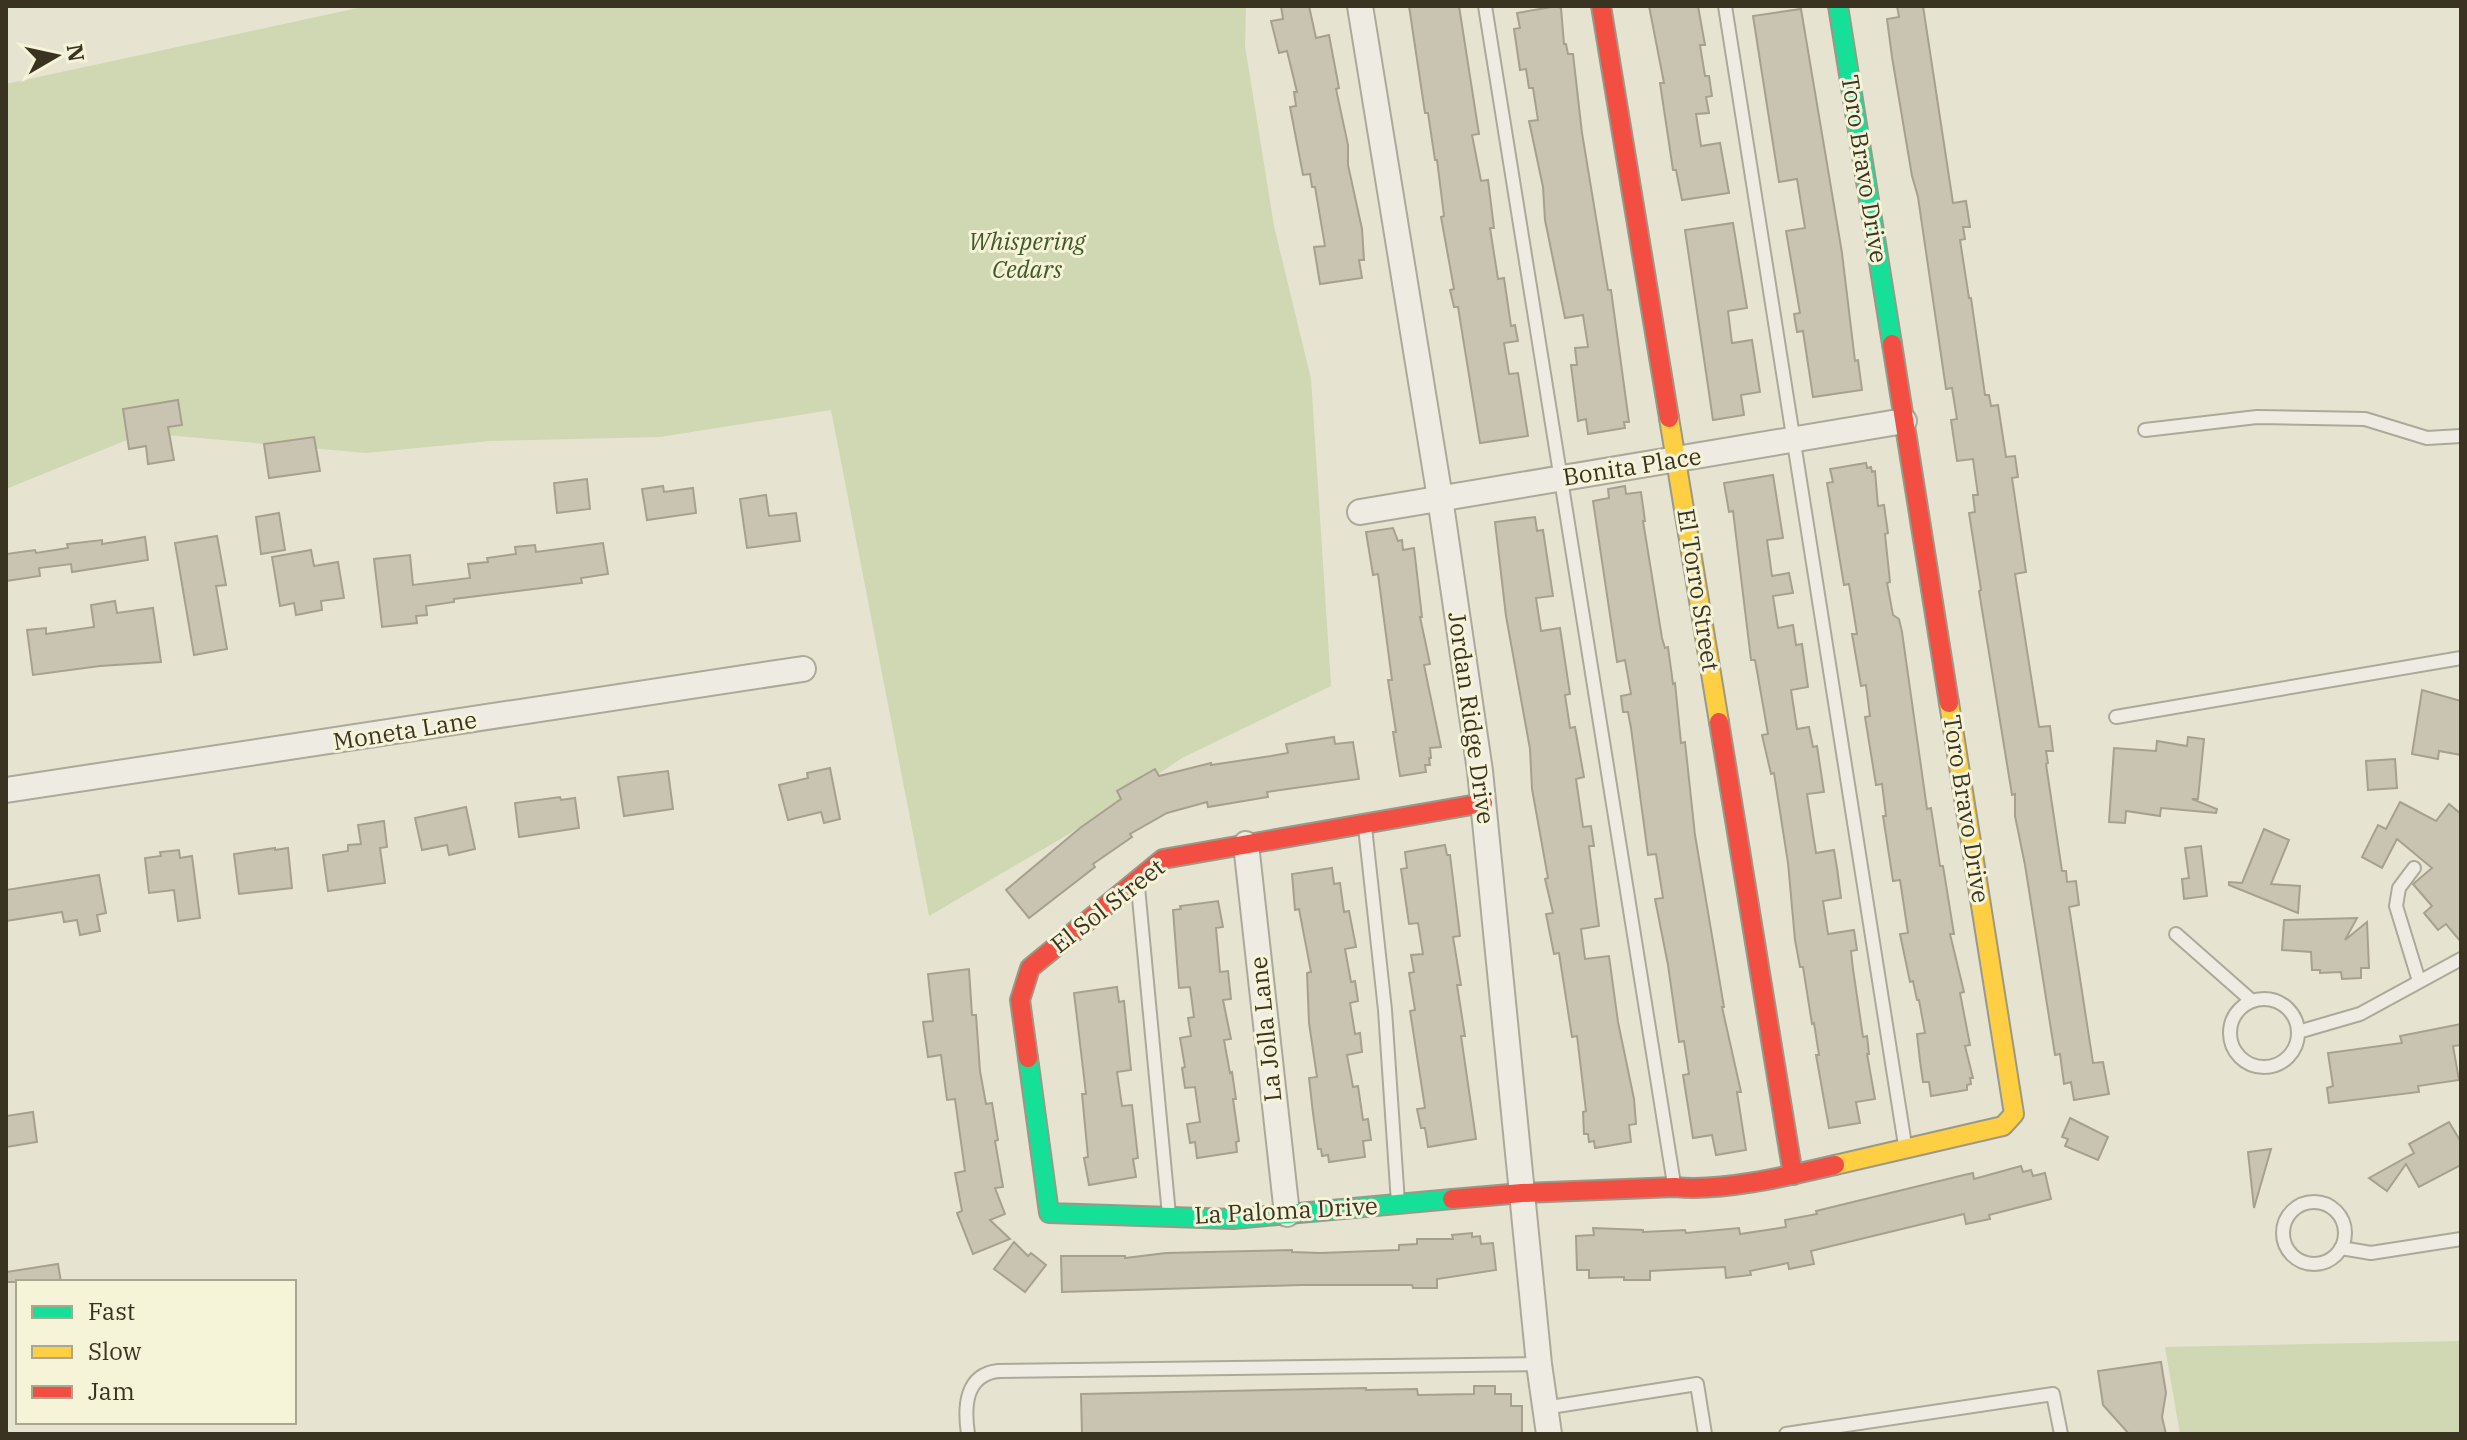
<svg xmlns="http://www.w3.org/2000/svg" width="2467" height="1440" font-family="'IBM Plex Serif',serif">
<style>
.green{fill:#cfd7b3}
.building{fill:#c9c3b1;stroke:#a7a08f;stroke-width:2}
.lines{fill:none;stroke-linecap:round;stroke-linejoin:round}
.lane-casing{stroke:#aba999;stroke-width:16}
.street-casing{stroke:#aba999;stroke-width:28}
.fast-casing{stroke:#9b9888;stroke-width:22}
.slow-casing{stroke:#9b9888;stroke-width:22}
.jam-casing{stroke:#9b9888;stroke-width:22}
.lane{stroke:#eeece2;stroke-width:12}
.street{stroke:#eeece2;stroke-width:24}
.fast{stroke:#16e098;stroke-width:18}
.slow{stroke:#ffcf43;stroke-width:18}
.jam{stroke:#f24e42;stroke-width:18}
.labels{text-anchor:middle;stroke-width:6;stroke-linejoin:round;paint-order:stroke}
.street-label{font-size:24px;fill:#3b3321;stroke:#f5f3d8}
.park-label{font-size:24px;font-style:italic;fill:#415728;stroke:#f5f3d8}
</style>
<rect width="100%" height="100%" fill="#e6e4d0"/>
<!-- green -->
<g class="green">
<path d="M367 6H1246L1245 46 1274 226 1311 379 1331 686 1182 758 1069 834 929 916 831 410 660 437 490 441 366 453 144 433 6 489V84Z"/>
<path d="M2461 1341V1434H2180L2165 1347Z"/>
</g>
<!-- building -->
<g class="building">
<path d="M1281 6H1309L1316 38 1329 35 1339 88 1336 89 1348 145V165L1362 229 1364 260H1359L1362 278 1320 284 1314 247 1325 246 1315 187H1312L1310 174 1303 175 1290 107 1296 106 1294 92H1297L1287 51 1279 53 1271 21 1283 19Z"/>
<path d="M1409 6H1459L1479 134 1472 135 1481 181 1488 180 1494 228H1490L1498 279 1504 278 1511 326 1515 325 1518 341 1504 343 1509 374 1518 373 1528 436 1480 443 1458 307H1454L1450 290 1454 289 1441 217 1444 216 1437 160H1435L1428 113H1425Z"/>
<path d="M1557 6 1561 8 1564 44H1566L1568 54H1573L1582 133 1608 290H1611L1629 422H1624L1625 428 1588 434 1586 419 1578 421 1571 365H1577L1575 348 1588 347 1583 315 1565 318 1545 220 1543 187 1529 121 1538 120 1533 88H1529L1526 69 1520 70 1514 29 1520 28 1517 13Z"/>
<path d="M1649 6H1698L1705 45H1700L1705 76H1709L1712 96 1706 97 1709 113 1696 114 1701 146 1720 143 1729 193 1682 200 1676 170H1673L1660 83H1664Z"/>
<path d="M1897 6H1923L1953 203 1966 201 1970 227H1963L1965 239 1960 240 1969 298H1971L1985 395H1989L1991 406 1998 405 2006 457 2015 456 2018 477 2012 478 2026 572 2015 574 2039 727 2050 726 2053 751H2046L2048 763 2046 764 2062 871H2066L2067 882 2076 881 2079 905 2069 907 2093 1063 2103 1062 2109 1094 2074 1100 2071 1082 2064 1084 2060 1054 2055 1055 2025 865 2015 816V794L2012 795 1979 591 1981 590 1969 513 1975 512 1973 495H1978L1973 459 1957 461 1951 420 1957 419 1952 388 1946 389 1918 197 1912 176 1892 57 1887 19 1899 17Z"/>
<path d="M1801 9 1842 253 1855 361 1858 360 1862 390 1813 397 1803 331 1797 332 1794 314 1800 313 1786 231 1805 228 1797 179 1779 182 1753 16Z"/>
<path d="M1733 223 1747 308 1728 311 1732 343 1752 340 1760 392 1741 395 1744 415 1713 420 1685 230Z"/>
<path d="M178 400 182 425 168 427 174 460 148 464 146 446 129 449 123 409Z"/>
<path d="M314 437 320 471 269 478 264 444Z"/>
<path d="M1866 463 1867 468 1871 467 1872 472 1875 471 1878 506 1884 505 1888 533 1885 534 1890 582 1887 583 1893 615 1899 619 1902 632 1927 809 1931 808 1940 866H1943L1954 934H1950L1964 992 1960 993 1970 1045 1965 1046 1973 1078H1970L1971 1084 1967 1085V1090L1931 1096 1929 1082H1923L1920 1061 1917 1034 1925 1033 1919 1000H1917L1913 981 1910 982 1900 934 1908 933 1900 880 1893 881 1883 816H1886L1882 784 1876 785 1865 717 1870 716 1866 685 1861 686 1852 634H1857L1849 584 1844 585 1827 483 1833 482 1830 469Z"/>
<path d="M1773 475 1783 538 1767 540 1772 576 1789 573 1793 593 1773 596 1778 628 1793 625 1796 645 1802 644 1808 687 1791 690 1797 729 1809 727 1813 747 1817 746 1824 792 1807 794 1813 834 1816 853 1834 850 1837 868 1841 898 1823 901 1828 934 1854 930 1857 950 1851 951 1853 969 1863 1037 1867 1036 1869 1054H1867L1875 1099 1856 1102 1860 1123 1829 1128 1816 1055H1819L1814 1023 1812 1024 1803 967H1800L1795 940 1788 863 1774 773 1771 774 1762 735 1768 734 1757 671 1755 660H1751L1733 511 1729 512 1724 483Z"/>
<path d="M587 479 590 509 557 513 554 483Z"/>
<path d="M663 486 664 492 693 488 696 513 647 520 642 489Z"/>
<path d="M1625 486 1626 494 1641 492 1645 521H1643L1662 638 1665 648 1668 647 1673 684 1675 683 1681 743 1685 742 1695 835 1724 1007H1722L1741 1092H1737L1746 1150 1716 1155 1712 1135 1693 1138 1683 1075 1689 1074 1684 1041 1679 1042 1668 965 1655 899 1663 898 1656 854 1648 855 1631 728 1628 712H1623L1621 696 1631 694 1625 660 1617 662 1593 501 1609 498 1608 489Z"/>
<path d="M766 495 769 516 796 513 800 541 747 548 740 499Z"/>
<path d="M279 513 285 550 261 554 256 517Z"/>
<path d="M1535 517 1537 531 1543 530 1553 596 1536 598 1541 631 1560 628 1570 694 1565 695 1570 728 1575 727 1584 777 1576 779 1583 827 1591 826 1594 846H1589L1599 926 1581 929 1585 959 1609 956 1618 1022 1634 1099 1636 1124 1629 1125 1631 1142 1595 1148 1594 1141 1589 1142 1588 1134H1584L1583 1112 1586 1111 1577 1036 1572 1037 1559 953 1554 954 1546 914 1553 913 1545 879 1548 878 1532 789 1530 749 1506 616 1495 522Z"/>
<path d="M1393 528 1398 541 1402 540 1403 550 1414 548 1422 617H1420L1430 664 1424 665 1441 747 1430 748 1431 758H1429L1430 765H1425L1426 772 1400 776 1393 732H1396L1388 680H1392L1378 574 1373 575 1366 532Z"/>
<path d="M217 536 226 585 216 586 227 649 194 655 175 543Z"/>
<path d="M145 537 148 560 72 572 71 564 39 568 40 576 6 581V554L35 550 36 553 68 548 67 544 102 540V544Z"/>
<path d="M603 543 608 574 581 578 582 583 454 599V602L426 606 427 615 416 616 417 623 382 627 374 559 410 555 413 585 470 578 468 564 488 562 487 558 516 554 515 547 535 545 536 552Z"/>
<path d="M311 550 314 566 338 562 344 598 321 601 322 610 296 615 294 603 280 606 272 557Z"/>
<path d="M115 601 117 613 153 608 161 662 100 666 33 675 27 630 46 628V634L94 627 91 605Z"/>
<path d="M2422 690 2461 701V755L2439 751 2438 759 2412 754Z"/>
<path d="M1334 737 1335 744 1353 742 1359 779 1267 792 1268 797 1208 807 1207 802 1167 813 1130 834 1132 837 1093 864 1095 867 1029 918 1006 890 1080 828 1121 799 1117 791 1155 769 1159 776 1211 763V765L1271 756 1288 753 1286 744Z"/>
<path d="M2188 737 2204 739 2198 799H2192L2217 809 2216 813 2161 808 2160 816 2126 811 2125 823 2109 822 2114 748 2156 751 2157 741 2187 746Z"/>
<path d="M2395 759 2397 788 2368 790 2366 761Z"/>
<path d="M830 768 840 819 824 823 821 812 788 820 779 785 808 778 807 773Z"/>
<path d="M668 771 673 809 624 816 618 777Z"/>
<path d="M560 797 561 800 575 798 579 828 519 837 515 803Z"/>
<path d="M2400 802 2436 821 2449 804 2461 814V942L2446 924 2438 930 2424 913 2432 906 2413 884 2432 868 2397 839 2382 868 2362 857 2378 825 2386 829Z"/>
<path d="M466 807 475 849 449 855 447 845 422 850 415 818Z"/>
<path d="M384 821 387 847 380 848 385 883 328 891 323 855 348 851V845L361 844 358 825Z"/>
<path d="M2264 829 2289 840 2271 884 2300 886 2298 913 2229 885V882L2242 883Z"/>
<path d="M1445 845 1447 855H1450L1460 936 1453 937 1461 985H1457L1465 1036H1461L1476 1139 1428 1147 1425 1128H1421L1417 1109 1425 1108 1410 1011 1415 1010 1409 973 1414 972 1411 955 1423 954 1418 923 1409 924 1401 869 1407 868 1405 852Z"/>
<path d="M2201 846 2207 896 2184 899 2182 879 2189 878 2185 848Z"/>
<path d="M275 848V850L288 848 292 888 239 894 234 854Z"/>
<path d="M179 850 180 858 192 856 200 918 178 921 174 890 149 893 145 858 161 856 160 852Z"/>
<path d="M1332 868 1334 884 1340 883 1344 912 1349 911 1356 947 1345 949 1351 982 1355 981 1358 1001 1350 1003 1355 1034 1360 1033 1362 1052 1347 1055 1353 1087 1358 1086 1363 1120 1368 1119 1371 1140 1363 1141 1365 1157 1329 1162 1328 1155 1322 1156 1321 1149H1318L1313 1113 1309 1078 1317 1077 1309 1023 1307 973 1311 972 1299 909 1295 910 1292 874Z"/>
<path d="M99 875 106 913 97 915 100 931 80 935 77 920 64 922 62 912 6 921V890Z"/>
<path d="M1218 901 1223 927 1216 928 1220 972 1228 971 1231 999 1223 1000 1231 1039 1224 1040 1230 1073 1232 1072 1236 1099H1233L1239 1141 1236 1142 1237 1152 1197 1158 1195 1142 1190 1143 1187 1124 1200 1122 1195 1087 1185 1088 1182 1068 1185 1067 1180 1038 1191 1036 1188 1018 1194 1017 1190 987 1179 988 1173 910 1181 909 1180 906Z"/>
<path d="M2357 918 2345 940 2367 922 2369 968H2361V978L2342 979 2341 972 2320 973V970H2312L2311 952 2282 950 2284 920Z"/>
<path d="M969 969 972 1015H976L980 1071 986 1104 992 1103 998 1140 995 1141 1003 1187 995 1188 1005 1214 990 1220 1010 1239 973 1254 957 1213 962 1211 955 1173 965 1171 955 1099 947 1100 941 1055 928 1057 923 1022 933 1021 928 974Z"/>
<path d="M1117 987 1119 1002 1124 1001 1131 1070 1117 1072 1122 1106 1132 1105 1138 1158 1133 1159 1136 1177 1089 1185 1084 1158 1088 1157 1082 1094H1086L1074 993Z"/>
<path d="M2461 1024V1045L2453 1046 2459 1080 2418 1086 2419 1092 2329 1103 2327 1088 2333 1086 2328 1053 2402 1043 2400 1036Z"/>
<path d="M33 1112 37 1142 6 1147V1116Z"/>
<path d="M2070 1118 2108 1137 2098 1160 2065 1146 2068 1139 2062 1137Z"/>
<path d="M2449 1122 2461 1142V1165L2419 1187 2406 1164 2387 1191 2369 1178 2414 1153 2409 1144Z"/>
<path d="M2271 1149 2254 1208 2248 1152Z"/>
<path d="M2021 1166 2023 1172 2031 1170 2033 1176 2045 1173 2051 1199 1989 1215 1990 1219 1966 1224 1964 1214 1811 1251 1814 1264 1789 1269 1788 1263 1750 1271 1751 1275 1726 1278 1725 1267 1650 1271V1280H1624V1277L1589 1278V1270H1577L1576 1236 1594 1235 1593 1228 1643 1230V1232L1685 1230 1686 1233 1739 1228 1740 1234 1786 1227 1785 1220 1817 1214 1816 1211 1964 1175 1973 1173 1974 1179Z"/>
<path d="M1472 1233V1237L1480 1236 1481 1244 1493 1243 1496 1270 1437 1279V1288H1413L1412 1285H1301L1062 1292 1061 1256H1125V1258L1166 1253 1292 1250V1252L1320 1253 1399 1250V1245L1417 1244V1239H1453L1452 1235Z"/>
<path d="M1014 1242 1028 1256 1031 1253 1046 1265 1025 1292 994 1269Z"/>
<path d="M58 1264 61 1282H6V1272Z"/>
<path d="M2161 1362 2166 1393 2162 1417 2166 1434H2129L2103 1405 2098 1371Z"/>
<path d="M1474 1386H1495V1394H1511V1406H1522V1434H1082L1081 1394 1366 1388V1390L1417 1389 1418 1395 1474 1394Z"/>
</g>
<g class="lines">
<!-- lane casing -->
<g class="lane-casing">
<g id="lane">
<path d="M1485 6 1674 1184"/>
<path d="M1725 6 1905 1145"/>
<path d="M2145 430 2257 417 2365 419 2427 438 2461 436"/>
<path d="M2116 717 2461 658"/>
<path d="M1365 827 1385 1010 1398 1203"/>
<path d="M2414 868 2399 888 2396 906 2419 981"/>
<path d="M1138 887 1169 1215"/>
<path d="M2176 934 2252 1001"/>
<circle cx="2264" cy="1033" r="34"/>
<path d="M2298 1032 2360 1014 2461 959"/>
<circle cx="2314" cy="1233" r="31"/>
<path d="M2341 1248 2371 1253 2461 1239"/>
<path d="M1544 1408 1697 1384 1705 1434"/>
<path d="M968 1434C964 1407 965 1375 998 1371L1539 1364"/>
<path d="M1786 1434 2053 1394 2061 1434"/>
</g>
</g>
<!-- street casing -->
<g class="street-casing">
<g id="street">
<path d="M1360 6 1440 498 1480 771 1539 1364 1549 1434"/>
<path d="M1360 512 1904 421"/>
<path d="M6 790 803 669"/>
<path d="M1246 844 1287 1214"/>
</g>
</g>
<!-- fast casing -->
<g class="fast-casing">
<g id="fast">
<path d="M1838 6 1892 344"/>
<path d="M1028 1058 1049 1213 1233 1219 1452 1199"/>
</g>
</g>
<!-- slow casing -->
<g class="slow-casing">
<g id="slow">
<path d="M1669 418 1719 722"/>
<path d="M1835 1165 2003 1126 2014 1114 1949 703"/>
</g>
</g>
<!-- jam casing -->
<g class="jam-casing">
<g id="jam">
<path d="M1601 6 1669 418"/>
<path d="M1892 344 1949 703"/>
<path d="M1719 722 1793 1175"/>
<path d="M1028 1058 1020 1000 1030 968 1163 859 1483 803"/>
<path d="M1452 1199 1522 1193 1675 1187C1722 1192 1788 1176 1835 1165"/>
</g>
</g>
<!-- lane -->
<use href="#lane" class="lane"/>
<!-- street -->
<use href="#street" class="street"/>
<!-- fast -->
<use href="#fast" class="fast"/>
<!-- slow -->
<use href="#slow" class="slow"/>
<!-- jam -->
<use href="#jam" class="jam"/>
</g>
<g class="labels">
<!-- street labels -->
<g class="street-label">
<text transform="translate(1864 169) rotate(81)" y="8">Toro Bravo Drive</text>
<text transform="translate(1632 467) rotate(-9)" y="8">Bonita Place</text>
<text transform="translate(1698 590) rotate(81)" y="8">El Torro Street</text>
<text transform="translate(1471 718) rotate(82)" y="8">Jordan Ridge Drive</text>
<text transform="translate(405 731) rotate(-9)" y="8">Moneta Lane</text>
<text transform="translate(1966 809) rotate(81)" y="8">Toro Bravo Drive</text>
<text transform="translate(1108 906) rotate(-38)" y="8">El Sol Street</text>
<text transform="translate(1266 1029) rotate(-96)" y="8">La Jolla Lane</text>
<text transform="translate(1286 1211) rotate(-3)" y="8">La Paloma Drive</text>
</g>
<!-- park labels -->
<g class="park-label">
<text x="1027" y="250">Whispering<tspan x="1027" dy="28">Cedars</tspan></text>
</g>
</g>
<!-- border -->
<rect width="2467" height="1440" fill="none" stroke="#3b3321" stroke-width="16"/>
<!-- legend -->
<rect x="16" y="1280" width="280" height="144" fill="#f5f3d8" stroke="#aba68f" stroke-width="2"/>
<rect x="32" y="1306" width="40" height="12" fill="#16e098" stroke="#aba68f" stroke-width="2"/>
<text x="88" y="1320" font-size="24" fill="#3b3321">Fast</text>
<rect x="32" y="1346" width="40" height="12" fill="#ffcf43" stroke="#aba68f" stroke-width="2"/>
<text x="88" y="1360" font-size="24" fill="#3b3321">Slow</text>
<rect x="32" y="1386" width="40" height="12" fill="#f24e42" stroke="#aba68f" stroke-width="2"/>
<text x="88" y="1400" font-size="24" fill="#3b3321">Jam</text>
<!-- north arrow -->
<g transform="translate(56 56) rotate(81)" stroke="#f5f3d8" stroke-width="6" paint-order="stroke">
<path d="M0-6L14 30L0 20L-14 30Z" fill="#3b3321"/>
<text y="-12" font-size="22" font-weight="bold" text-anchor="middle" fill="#3b3321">N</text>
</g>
</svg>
